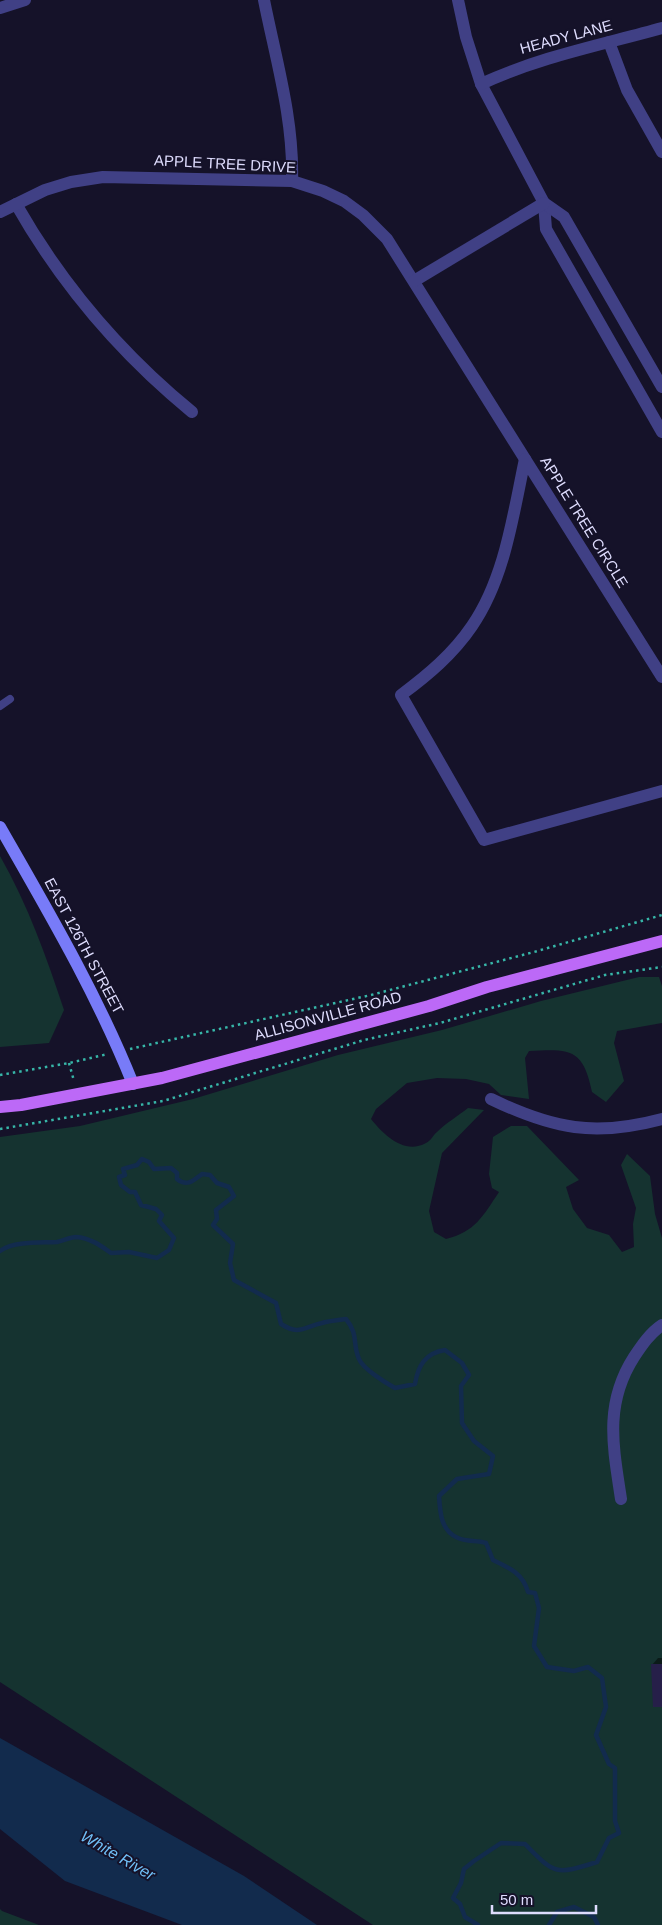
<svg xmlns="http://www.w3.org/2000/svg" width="662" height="1925" font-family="Helvetica,sans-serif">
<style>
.green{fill:#153330}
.water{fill:#122b4d}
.shadow{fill:#0007}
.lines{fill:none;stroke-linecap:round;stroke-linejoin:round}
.stream{stroke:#122b4d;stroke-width:4.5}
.building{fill:#261f49}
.path{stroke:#37b6a8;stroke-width:2.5;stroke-dasharray:2.5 4;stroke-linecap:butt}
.service{stroke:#404085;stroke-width:8}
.minor{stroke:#404085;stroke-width:12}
.secondary{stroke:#787bf8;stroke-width:12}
.primary{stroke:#bc69f7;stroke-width:12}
.labels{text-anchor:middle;stroke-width:4;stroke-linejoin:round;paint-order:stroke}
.street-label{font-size:15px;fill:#dedcfd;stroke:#151229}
.water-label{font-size:16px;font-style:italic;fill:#70bff7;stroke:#151229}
</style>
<rect width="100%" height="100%" fill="#151229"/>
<!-- green -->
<g class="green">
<path d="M0 856C28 905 46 956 64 1010L49 1043 0 1047Z"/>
<path d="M639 977H659L662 986V1023L617 1031 614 1043 624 1081 606 1102 592 1092C583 1048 570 1049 529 1051L525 1058 529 1099 501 1095 489 1084 466 1079 437 1078 407 1083 376 1109 371 1119C384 1135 404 1155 426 1143 431 1141 433 1135 437 1132 446 1123 458 1116 468 1108L484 1110 442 1153 429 1211 434 1232 446 1239C475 1232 483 1216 499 1192L492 1188 489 1174 493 1137 511 1126H527L579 1180 566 1187 573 1209 587 1228 609 1235 622 1252 634 1247 633 1224 636 1208 621 1165 627 1154 650 1176 655 1214 662 1238V1925H373L0 1682V1137L80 1126 193 1099 338 1055 442 1030 541 1001Z"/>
<path d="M0 1909 2 1911 39 1925H0Z"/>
</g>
<!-- water -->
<path class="water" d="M0 1738 244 1876 317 1925H182L65 1881 0 1829Z"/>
<!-- shadow -->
<path class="shadow" d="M658 1658H662V1700L652 1665Z"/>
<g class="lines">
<!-- stream -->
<g class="stream">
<path d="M0 1251C14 1241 40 1243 57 1242 63 1241 70 1237 76 1237 90 1238 100 1245 111 1253L129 1252 157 1258 169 1250 174 1238 159 1221 162 1215 156 1209 141 1205 135 1192H130L121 1185 119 1177 125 1175 123 1169 137 1165 142 1159 149 1162 154 1169 171 1168 177 1173V1179C187 1187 193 1181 202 1174L210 1175 217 1183 229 1187 234 1196 216 1210 217 1219 213 1225 233 1244 230 1263 234 1280 276 1303 281 1324C300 1336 303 1327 322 1323 329 1321 338 1320 346 1319 359 1335 352 1343 359 1359 363 1369 386 1383 395 1388L415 1384C418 1366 425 1353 445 1350L462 1363 469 1375 461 1386 462 1423 474 1441 493 1456 489 1474 457 1479 439 1496C440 1513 441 1531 458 1538 467 1542 477 1540 486 1543L493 1560C510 1568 523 1574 528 1592L535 1593 539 1608 534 1646 547 1667 574 1671 588 1667 602 1678 606 1707 596 1735 609 1764 615 1768V1821L619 1833 609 1838 597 1862C556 1875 555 1875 525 1844L501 1843 474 1861 464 1869 461 1883 453 1898 460 1904 465 1917 478 1925"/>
<path d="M549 1925 557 1912 574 1907 594 1917 598 1925"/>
</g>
</g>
<!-- building -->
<path class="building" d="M651 1664H662V1707H653Z"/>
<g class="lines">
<!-- path -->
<g class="path">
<path d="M130 1049 371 995 534 952 662 915"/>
<path d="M69 1063 74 1081"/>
<path d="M0 1075 69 1063 108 1054"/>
<path d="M0 1129 163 1101 364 1040 440 1023 605 975 662 967"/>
</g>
<!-- service -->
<path class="service" d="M0 706 10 699"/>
<!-- minor -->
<g class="minor">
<path d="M264 0C276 60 294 120 292 181"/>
<path d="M458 0 466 37 481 84 544 203 546 229 662 432"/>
<path d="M0 8 25 0"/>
<path d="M609 42 627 90 662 152"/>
<path d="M481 84C539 57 601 45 662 28"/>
<path d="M544 203 564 217 662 387"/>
<path d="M16 204C62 285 120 353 192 412"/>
<path d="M0 212 45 190 71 182 103 177 292 181 323 191 344 201 363 215 387 239 525 459"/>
<path d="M414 281 544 203"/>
<path d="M662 677 525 459C513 515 505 578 472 626 453 654 428 675 401 695L484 840 662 791"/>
<path d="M491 1099C553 1129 595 1137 662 1119"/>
<path d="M621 1499C613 1446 604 1404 634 1357 642 1345 650 1333 662 1325"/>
</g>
<!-- secondary -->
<path class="secondary" d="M0 827C48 911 97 994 133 1084"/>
<!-- primary -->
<path class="primary" d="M0 1107 21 1105 162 1078 429 1006 487 987 662 941"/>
</g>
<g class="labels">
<!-- street labels -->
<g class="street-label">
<text transform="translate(566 37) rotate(-15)" y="5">HEADY LANE</text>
<text transform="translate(225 164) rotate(3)" y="5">APPLE TREE DRIVE</text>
<text transform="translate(584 522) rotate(58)" y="5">APPLE TREE CIRCLE</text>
<text transform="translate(84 946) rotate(62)" y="5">EAST 126TH STREET</text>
<text transform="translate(328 1016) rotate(-15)" y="5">ALLISONVILLE ROAD</text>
</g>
<!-- water labels -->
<g class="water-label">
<text transform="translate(118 1855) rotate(30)" y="6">White River</text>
</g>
</g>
<!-- scale -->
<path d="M492 1905v8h104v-8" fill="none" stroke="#dedcfd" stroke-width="2.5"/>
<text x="500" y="1905" font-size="15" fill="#dedcfd" stroke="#151229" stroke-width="4" paint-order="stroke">50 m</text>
</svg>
